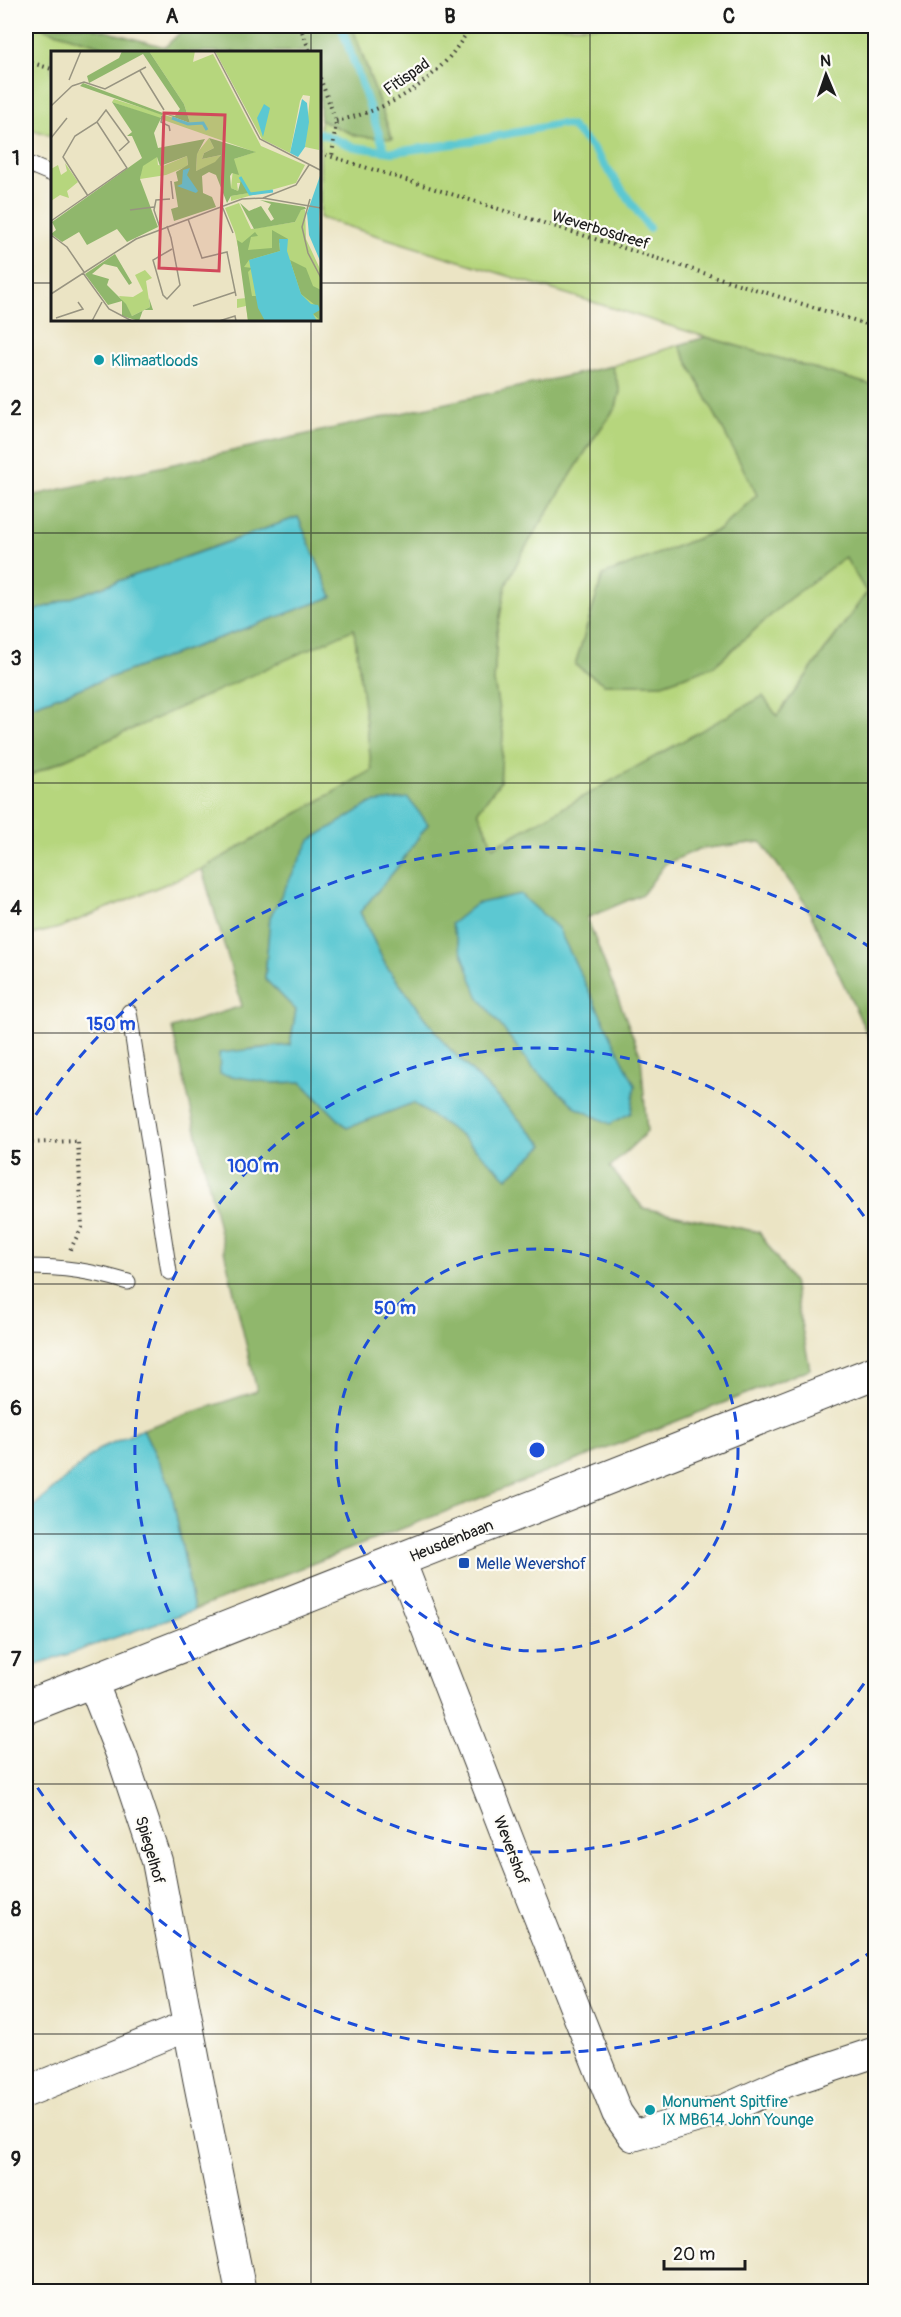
<svg xmlns="http://www.w3.org/2000/svg" width="901" height="2317" font-family="Pangolin,sans-serif">
<style>
.green{fill:#b6d67d;stroke:#69794c;stroke-width:1.5}
.forest{fill:#90b76c;stroke:#566a44;stroke-width:1.5;fill-rule:evenodd}
.water{fill:#5bc8d2;stroke:#3c7277;stroke-width:1.5}
.lines{fill:none;stroke-linecap:round;stroke-linejoin:round}
.stream{stroke:#5bc8d2;stroke-width:8}
.service-casing{stroke:#3b3a35;stroke-width:17}
.minor-casing{stroke:#3b3a35;stroke-width:32}
.secondary-casing{stroke:#3b3a35;stroke-width:35}
.path{stroke:#3b3a35;stroke-width:4;stroke-dasharray:1.5 4.5;stroke-linecap:butt}
.service{stroke:#fff;stroke-width:15}
.minor{stroke:#fff;stroke-width:30}
.secondary{stroke:#fff;stroke-width:33}
.grid{fill:none;stroke:#1c1c1c;stroke-width:1.5;stroke-opacity:0.55}
.ring{fill:none;stroke:#1d4ed8;stroke-width:3;stroke-dasharray:10 8}
.culture-dot{fill:#0f9aa8;stroke:#fdfcf7;stroke-width:2}
.transit-dot{fill:#1a4fb4;stroke:#fdfcf7;stroke-width:2}
.labels{text-anchor:middle;stroke-width:4.5;stroke-linejoin:round;paint-order:stroke}
.street-label{font-size:16px;fill:#1c1c1c;stroke:#fdfcf7}
.culture-label{font-size:16px;fill:#0d838f;stroke:#fdfcf7;text-anchor:start}
.transit-label{font-size:16px;fill:#164399;stroke:#fdfcf7;text-anchor:start}
.inset-river{fill:none;stroke:#5bc8d2;stroke-width:3}
.inset-road{fill:none;stroke:#989481;stroke-width:1.5}
.view{fill:#d1495b;fill-opacity:0.15;stroke:#d1495b;stroke-width:3}
.inset-edge{fill:none;stroke:#1c1c1c;stroke-width:3}
.centre{fill:#1d4ed8;stroke:#fdfcf7;stroke-width:3}
.ring-label{font-size:18px;text-anchor:middle;font-weight:bold;fill:#1d4ed8;stroke:#fdfcf7;stroke-width:4.5;stroke-linejoin:round;paint-order:stroke}
.neatline{fill:none;stroke:#1c1c1c;stroke-width:2}
.grid-label{font-size:20px;text-anchor:middle;font-weight:bold;fill:#1c1c1c}
</style>
<rect width="100%" height="100%" fill="#fdfcf7"/>
<filter id="ink" filterUnits="userSpaceOnUse"><feTurbulence type="fractalNoise" baseFrequency=".0167" numOctaves="2"/><feDisplacementMap in="SourceGraphic" scale="12" xChannelSelector="R" yChannelSelector="G"/><feConvolveMatrix kernelMatrix="1 2 1 2 8 2 1 2 1" color-interpolation-filters="sRGB"/></filter>
<filter id="wash" filterUnits="userSpaceOnUse"><feTurbulence type="fractalNoise" baseFrequency=".008" numOctaves="4" result="noise"/><feDisplacementMap in="SourceGraphic" scale="24" xChannelSelector="R" yChannelSelector="G"/><feGaussianBlur stdDeviation="1.35" result="paint"/><feColorMatrix in="noise" values="0 0 0 0 0 0 0 0 0 0 0 0 0 0 0 0 0 1.4 0 .05"/><feComposite in="paint" operator="in"/></filter>
<g filter="url(#wash)">
<rect width="100%" height="100%" fill="#ebe4c4"/>
<!-- green -->
<g class="green">
<path d="M26 26H36L120 52H52V136L26 128Z"/>
<path d="M352 26H875V386L706 337 320 218V120L357 136 392 138Z"/>
<path d="M679 345 757 495 719 530 603 575 575 665 605 684H662L714 666 789 599 845 557 867 592 777 716 763 697 493 847 478 811 500 782 503 733 494 682 497 632 506 585 522 553 594 438 616 407 620 391 612 366Z"/>
<path d="M354 628 372 770 202 869 59 928 26 936V777Z"/>
</g>
<!-- forest -->
<g class="forest">
<path d="M36 26H87L165 47 187 26H352L392 139 357 136 320 120V52H120Z"/>
<path d="M706 337 875 386V1050L805 903 761 842 699 849 665 864 643 894 587 918 641 1057 647 1132 610 1167 643 1208 759 1232 793 1282 810 1369 194 1610 171 1488 143 1429 257 1391 172 1028 242 1006 202 869 372 770 354 629 26 777V708L332 597 298 517 26 614V497L612 366 620 391 616 407 594 438 522 553 506 585 497 632 494 682 503 733 500 782 478 811 493 847 763 696 777 716 867 593 845 557 789 599 714 666 662 684H604L575 665 603 575 719 530 757 495 679 345ZM339 824H428L396 869 360 912 386 966 447 1046 544 1145 507 1178 464 1138 413 1103 347 1128 301 1082 273 1083 250 1049 290 1045 296 1010 265 979 270 917 311 840Z"/>
</g>
<!-- water -->
<g class="water">
<path d="M298 517 332 597 26 708V614Z"/>
<path d="M408 798 428 824 396 869 360 912 386 966 447 1046 544 1145 507 1178 464 1138 413 1103 347 1128 301 1082 273 1083 220 1074 219 1053 290 1045 296 1010 265 979 270 917 310 840 371 803Z"/>
<path d="M520 894 558 928 635 1085 631 1113 610 1124 577 1108 533 1068 478 996 451 924 476 904Z"/>
<path d="M143 1429 171 1488 194 1610 26 1669V1513L99 1449Z"/>
</g>
<g class="lines">
<!-- stream -->
<g class="stream">
<path d="M341 26 385 151"/>
<path d="M320 133 354 147 393 152 461 143 559 124 571 126 594 150 649 228"/>
</g>
</g>
</g>
<g filter="url(#ink)">
<g class="lines">
<!-- service casing -->
<g class="service-casing">
<g id="service">
<path d="M26 163 52 174"/>
<path d="M129 1012 169 1272"/>
<path d="M26 1267C63 1267 92 1271 128 1282"/>
</g>
</g>
<!-- minor casing -->
<g class="minor-casing">
<g id="minor">
<path d="M400 1560 515 1857 617 2113 633 2136 726 2109 786 2082 876 2052"/>
<path d="M92 1681 123 1759 157 1861 198 2078 241 2292"/>
<path d="M26 2092 188 2026"/>
</g>
</g>
<!-- secondary casing -->
<g class="secondary-casing">
<path id="secondary" d="M26 1707 876 1372"/>
</g>
<!-- path -->
<g class="path">
<path d="M300 26 310 52"/>
<path d="M26 61 52 69"/>
<path d="M320 78 336 121 332 157"/>
<path d="M336 121C375 113 413 95 441 66 453 55 462 39 472 26"/>
<path d="M320 153 876 327"/>
<path d="M26 1143 78 1141 82 1227 70 1250"/>
</g>
<!-- service -->
<use href="#service" class="service"/>
<!-- minor -->
<use href="#minor" class="minor"/>
<!-- secondary -->
<use href="#secondary" class="secondary"/>
</g>
</g>
<!-- grid -->
<path class="grid" d="M311 26V52M590 26V2292M26 283H52M320 283H876M311 320V2292M26 533H876M26 783H876M26 1033H876M26 1284H876M26 1534H876M26 1784H876M26 2034H876"/>
<!-- distance rings -->
<g class="ring">
<circle cx="537" cy="1450" r="201"/>
<path d="M874 1669A402 402 0 1 1 874 1231"/>
<path d="M874 1950A603 603 0 0 1 26 1770M26 1130A603 603 0 0 1 874 950"/>
</g>
<!-- markers -->
<g class="culture-dot">
<circle cx="99" cy="360" r="6"/>
<circle cx="650" cy="2110" r="6"/>
</g>
<rect class="transit-dot" x="458" y="1557" width="12" height="12" rx="3"/>
<g class="labels">
<!-- street labels -->
<g class="street-label">
<text transform="translate(406 76) rotate(-35)" y="6">Fitispad</text>
<text transform="translate(601 229) rotate(17)" y="6">Weverbosdreef</text>
<text transform="translate(451 1540) rotate(-22)" y="6">Heusdenbaan</text>
<text transform="translate(151 1850) rotate(74)" y="6">Spiegelhof</text>
<text transform="translate(512 1850) rotate(69)" y="6">Wevershof</text>
</g>
<!-- culture labels -->
<g class="culture-label">
<text x="111" y="366">Klimaatloods</text>
<text x="662" y="2107">Monument Spitfire<tspan x="662" dy="18">IX MB614 John Younge</tspan></text>
</g>
<!-- transit labels -->
<g class="transit-label">
<text x="476" y="1569">Melle Wevershof</text>
</g>
</g>
<!-- overview -->
<g transform="translate(51 51)">
<rect width="270" height="270" fill="#ebe4c4"/>
<path d="M98 0H144L142 11 162 3 210 95 254 114 245 132 180 150V145L197 142 191 132H186L187 140 180 137 183 108 204 101 61 51 63 48 139 72 133 53ZM164 0H270L268 99 254 96 259 45 252 44 249 50 239 102 211 88ZM158 87 163 97 153 102 151 108 170 104 164 112 145 120 146 102ZM106 105 107 114 112 115 136 105 137 115 115 124 89 128 91 115ZM14 112 27 131 16 140 18 147 9 144 0 150V118L7 114 10 124 16 120ZM188 152 200 178 244 171 250 158 254 159 255 188 270 220V270H197L195 255 186 257V248L195 247 194 229 184 182 174 157ZM94 219 101 227 95 230 99 256 81 265 68 245 82 246 92 240 84 224Z" fill="#b6d67d"/>
<path d="M71 0H98L133 53 139 72 114 63 124 65 129 58 92 3 38 32 36 25 68 7ZM32 32 112 62 111 64 29 35ZM61 51 110 67 103 82 107 97 154 88 146 103 145 120 164 111 170 104 151 108 153 102 163 97 158 87 205 101 183 108 188 124 181 122 179 125 180 137 187 140 190 129 198 142 180 145 176 152 165 124 158 121 151 125 152 142 161 146 165 156 123 170 120 158 127 156 123 131 127 130 125 121 137 114 136 105 109 115 106 106 92 115 89 128 107 176 76 191 66 178 36 194 28 181 11 191 0 183 5 179 1 171 91 107 81 85H76L81 81ZM209 149 254 156 255 158 250 159 244 171 203 178 189 152 198 160 210 155 220 170 223 168 217 158 220 153ZM221 179 237 188 228 192 229 200 198 209 193 216 201 217 197 221 201 245H205L214 270H197L186 189 191 192 204 181 207 185 200 186 197 199 221 197ZM64 203 81 232 78 234 66 216 53 213 41 223 58 228 56 234 75 253 81 265 99 256 98 247 102 259H92L88 270 71 265V250L57 254 34 223ZM239 209 255 217 262 235 270 239V270L262 263 264 254 250 243Z" fill="#90b76c"/>
<path d="M251 48 256 52 258 71 254 96 247 106 239 102ZM213 53 219 57 212 86 206 67ZM139 117 136 124 147 140 145 142 126 135 131 133 132 119ZM270 122 268 168 270 212 258 184 256 162ZM228 188H237L236 200 250 243 260 253 267 254 269 259 262 263 266 270H214L207 257 198 209 229 200Z" fill="#5bc8d2"/>
<path class="inset-river" d="M121 67 137 73 152 72 156 79M189 126 199 143 222 140"/>
<path class="inset-road" d="M163 0 209 88 269 119M89 20 113 59M18 29 30 0M21 35 33 31 54 38 95 16M0 55 21 35M111 65 110 71 118 75 119 80M0 87 16 67M120 130 122 148M37 145 12 106 24 85 46 71 55 59 78 91 68 100M212 147 245 134 258 114M259 148 251 176 257 202 270 227M171 155 182 182M79 159 103 156M137 168 151 207 176 201 185 245M0 170 76 117 46 71M116 175 120 187 129 234 116 248 112 244 102 209 121 198M109 177 103 159 105 149 119 148M0 184 16 196 33 221M32 222 58 258 81 270M0 243 85 188 191 148 212 147 270 157M142 255 184 241M5 267 32 258 27 251M41 270 51 251M168 270 184 265 185 270"/>
<path class="view" d="M113 62 174 64 168 220 108 217Z"/>
<rect width="270" height="270" class="inset-edge"/>
</g>
<circle cx="537" cy="1450" r="9" class="centre"/>
<g class="ring-label">
<text x="111" y="1030">150 m</text>
<text x="253" y="1172">100 m</text>
<text x="395" y="1314">50 m</text>
</g>
<!-- margin -->
<rect width="901" height="2317" fill="none" stroke="#fdfcf7" stroke-width="66"/>
<!-- north arrow -->
<g transform="translate(826 75) rotate(358)" stroke="#fdfcf7" stroke-width="4.5" paint-order="stroke">
<path d="M0-4.5L10 22L0 15L-10 22Z" fill="#1c1c1c"/>
<text y="-9" font-size="16" font-weight="bold" text-anchor="middle" fill="#1c1c1c">N</text>
</g>
<!-- scale -->
<path d="M664 2260v9h81v-9" fill="none" stroke="#1c1c1c" stroke-width="3"/>
<text x="673" y="2260" font-size="18" fill="#1c1c1c" stroke="#fdfcf7" stroke-width="4.5" paint-order="stroke">20 m</text>
<rect x="33" y="33" width="835" height="2251" class="neatline"/>
<g class="grid-label">
<text x="172" y="23">A</text>
<text x="450" y="23">B</text>
<text x="729" y="23">C</text>
<text x="16" y="165">1</text>
<text x="16" y="415">2</text>
<text x="16" y="665">3</text>
<text x="16" y="915">4</text>
<text x="16" y="1165">5</text>
<text x="16" y="1415">6</text>
<text x="16" y="1666">7</text>
<text x="16" y="1916">8</text>
<text x="16" y="2166">9</text>
</g>
</svg>
